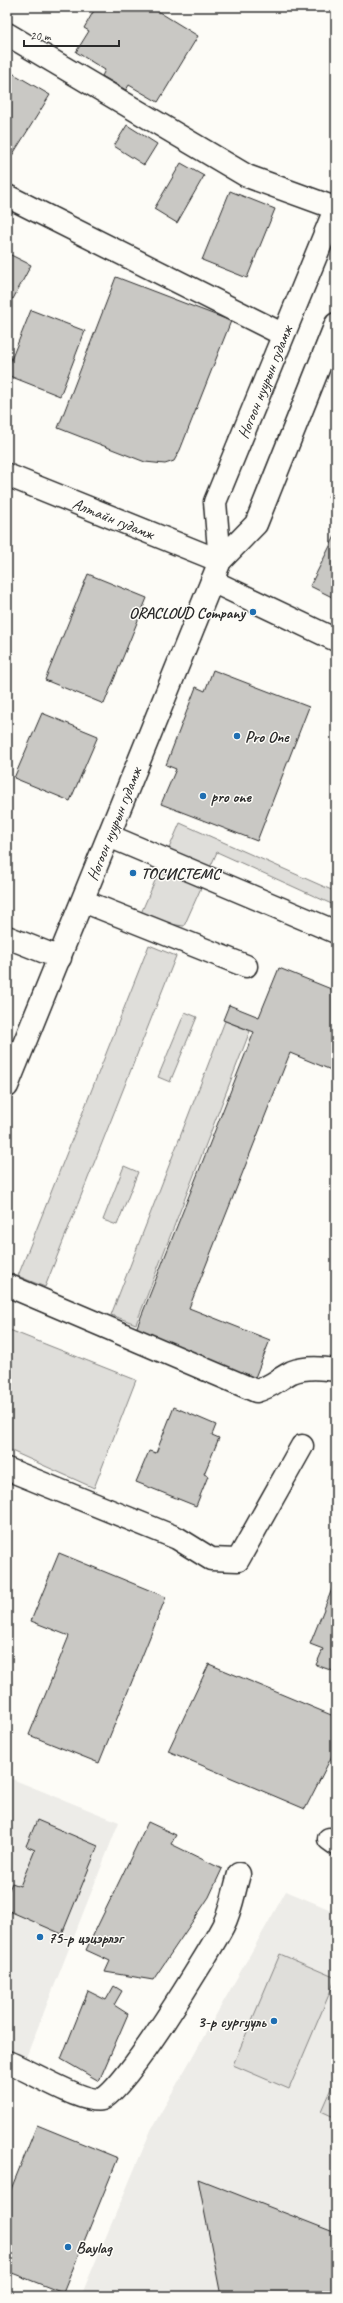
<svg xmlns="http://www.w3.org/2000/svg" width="343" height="2303" font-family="Caveat,sans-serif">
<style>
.built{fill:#edece8}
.green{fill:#dfdeda;stroke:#858482}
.building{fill:#c9c8c4;stroke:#2b2b2b}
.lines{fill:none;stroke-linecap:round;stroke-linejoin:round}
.minor-casing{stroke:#2b2b2b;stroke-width:25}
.major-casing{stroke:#2b2b2b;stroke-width:25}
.minor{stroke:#fdfcf7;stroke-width:22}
.major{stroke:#fdfcf7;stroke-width:22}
.poi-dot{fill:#1f6fb2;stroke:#fdfcf7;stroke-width:1.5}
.labels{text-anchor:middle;stroke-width:3;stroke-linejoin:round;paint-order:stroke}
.street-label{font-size:16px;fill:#2b2b2b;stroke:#fdfcf7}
.poi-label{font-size:16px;font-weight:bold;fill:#2b2b2b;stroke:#fdfcf7;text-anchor:start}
</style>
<rect width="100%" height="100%" fill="#fdfcf7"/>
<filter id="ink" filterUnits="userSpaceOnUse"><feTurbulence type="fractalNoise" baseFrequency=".025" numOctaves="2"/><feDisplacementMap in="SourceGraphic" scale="8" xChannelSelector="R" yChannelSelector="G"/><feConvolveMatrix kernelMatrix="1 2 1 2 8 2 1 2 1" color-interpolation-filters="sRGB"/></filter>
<g filter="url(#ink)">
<!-- built -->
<g class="built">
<path d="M7 1777 119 1822 25 2060 7 2053Z"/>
<path d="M286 1891 336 1912V2296H81L151 2130Z"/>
</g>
<!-- green -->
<g class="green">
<path d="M180 823 336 892V906L217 852 184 926 138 920Z"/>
<path d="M149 945 176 956 45 1287 18 1276Z"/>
<path d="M185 1012 197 1017 170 1082 158 1077Z"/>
<path d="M225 1021 250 1031 136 1324 111 1315Z"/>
<path d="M124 1166 138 1172 117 1225 103 1220Z"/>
<path d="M7 1329 136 1380 94 1488 7 1449Z"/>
<path d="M280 1954 336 1978 289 2089 233 2065Z"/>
<path d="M336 2077V2118L321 2111Z"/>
</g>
<!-- building -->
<g class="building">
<path d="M96 7 103 9 104 7H151L198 36 158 102 129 85 126 90 102 76 105 70 76 52 89 31 84 28Z"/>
<path d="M7 70 50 95 8 162H7Z"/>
<path d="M127 125 157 144 144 165 114 146Z"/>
<path d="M181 163 204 176 177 223 154 209Z"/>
<path d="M230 191 275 209 247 278 202 260Z"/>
<path d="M7 253 31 265 13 299 7 296Z"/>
<path d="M116 277 231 321 180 450 174 461 165 464 145 462 58 428Z"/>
<path d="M31 310 85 331 60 396 7 375V370Z"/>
<path d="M336 482V501L328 497Z"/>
<path d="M336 534V599L310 586Z"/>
<path d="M88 574 147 598 104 704 45 680Z"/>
<path d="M213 670 309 707 257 841 161 804 176 769 166 765 196 687 205 691Z"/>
<path d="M42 713 98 736 70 801 14 778Z"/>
<path d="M279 968 336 991V1072L290 1053 189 1308 270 1340 254 1380 135 1332 254 1032 223 1020 229 1005 259 1017Z"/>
<path d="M174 1407 216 1425 212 1435 219 1438 204 1474 208 1476 196 1506 136 1482 149 1451 156 1453Z"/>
<path d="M59 1553 166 1597 99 1763 29 1735 69 1636 31 1621Z"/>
<path d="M336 1579V1672L316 1665 323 1649 310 1644Z"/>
<path d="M209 1664 336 1717V1748L305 1809 168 1751Z"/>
<path d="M37 1820 98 1846 62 1934 7 1910V1894L12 1883 20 1886 35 1850 26 1846Z"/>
<path d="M148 1822 176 1835 171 1844 222 1869 209 1897 153 1980 105 1972 110 1961 86 1950Z"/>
<path d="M114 1986 122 1991 114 2005 128 2014 99 2081 61 2059 88 1991 106 2000Z"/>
<path d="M37 2125 118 2158 63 2293 7 2271V2199Z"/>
<path d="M198 2179 336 2233V2296H221Z"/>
</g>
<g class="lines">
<!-- minor casing -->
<g class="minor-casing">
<g id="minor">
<path d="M7 34 247 176 335 208"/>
<path d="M7 196 282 334"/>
<path d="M212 581 336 640"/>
<path d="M109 836 336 932"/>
<path d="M83 901 246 966"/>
<path d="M7 937 60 958"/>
<path d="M7 1285 256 1391C272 1387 278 1379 292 1372 304 1367 323 1368 336 1370"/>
<path d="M7 1469 177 1538 211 1559 238 1560 302 1446"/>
<path d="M329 1839 336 1844"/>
<path d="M7 2062C28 2069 84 2105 102 2099 123 2093 209 1953 223 1926 231 1911 234 1891 239 1874"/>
</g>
</g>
<!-- major casing -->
<g class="major-casing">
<g id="major">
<path id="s1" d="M7 475 220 561"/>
<path id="s2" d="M220 561 215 502 336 207"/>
<path id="s3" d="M7 1086 212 581 220 561 256 524 336 324"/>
</g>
</g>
<!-- minor -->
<use href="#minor" class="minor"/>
<!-- major -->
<use href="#major" class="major"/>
</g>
</g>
<!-- markers -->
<g class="poi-dot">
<circle cx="253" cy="612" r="4"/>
<circle cx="237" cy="736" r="4"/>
<circle cx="203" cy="796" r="4"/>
<circle cx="133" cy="873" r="4"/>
<circle cx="40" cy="1937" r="4"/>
<circle cx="274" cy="2021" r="4"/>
<circle cx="68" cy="2247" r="4"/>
</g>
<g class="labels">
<!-- street labels -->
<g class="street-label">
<text dy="6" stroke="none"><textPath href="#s2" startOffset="189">Ногоон нуурын гудамж</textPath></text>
<text dy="6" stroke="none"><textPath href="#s1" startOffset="115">Алтайн гудамж</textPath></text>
<text dy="6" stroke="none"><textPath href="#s3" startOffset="283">Ногоон нуурын гудамж</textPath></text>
</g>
<!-- poi labels -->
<g class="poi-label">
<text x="245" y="618" text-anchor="end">ORACLOUD Company</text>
<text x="245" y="742">Pro One</text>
<text x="211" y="802">pro one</text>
<text x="141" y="879">ТОСИСТEМС</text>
<text x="48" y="1943">75-р цэцэрлэг</text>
<text x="266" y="2027" text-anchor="end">3-р сургууль</text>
<text x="76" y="2253">Baylag</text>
</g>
</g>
<!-- margin -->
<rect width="343" height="2303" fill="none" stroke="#fdfcf7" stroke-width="24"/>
<rect x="12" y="12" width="319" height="2279" fill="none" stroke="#2b2b2b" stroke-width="1.5" filter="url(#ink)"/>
<!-- scale -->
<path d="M24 40v6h95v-6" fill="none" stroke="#2b2b2b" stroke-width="2"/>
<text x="30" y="40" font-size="12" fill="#2b2b2b" stroke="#fdfcf7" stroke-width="3" paint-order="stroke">20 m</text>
</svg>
